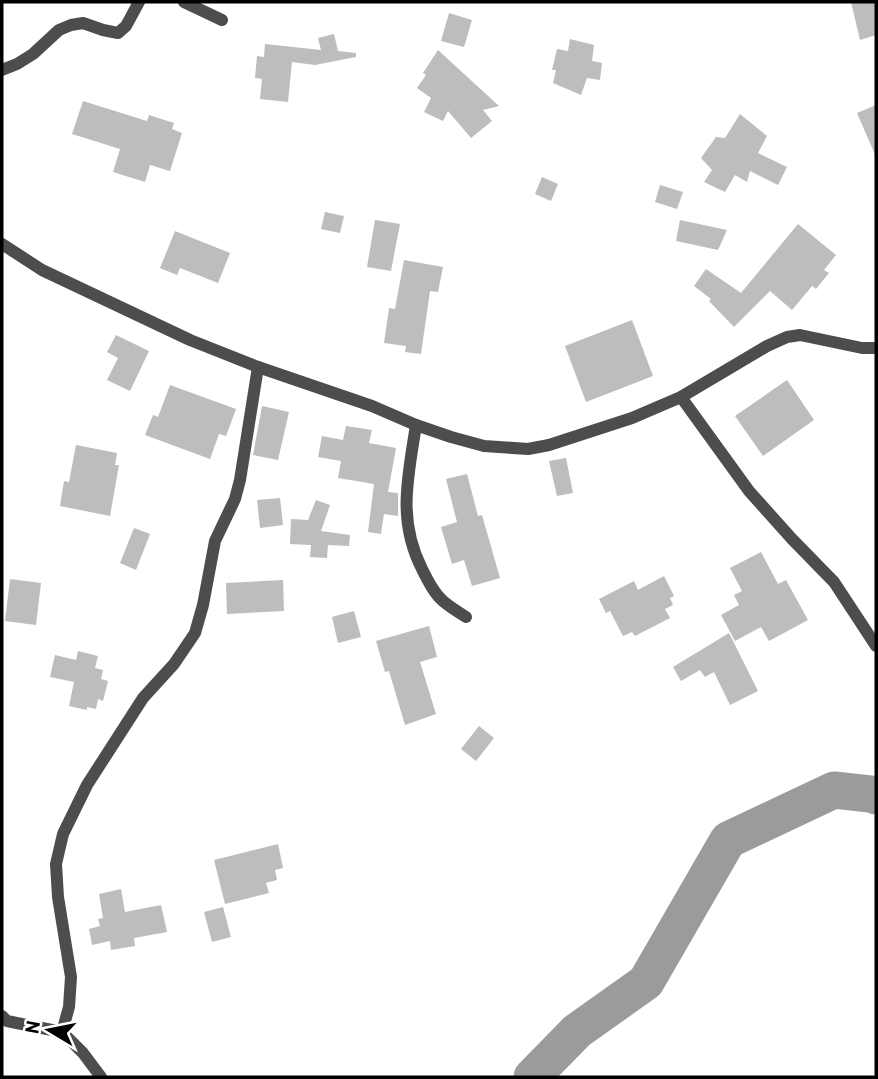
<svg xmlns="http://www.w3.org/2000/svg" width="878" height="1079" font-family="Barlow,sans-serif">
<style>
.lines{fill:none;stroke-linecap:round;stroke-linejoin:round}
.river{stroke:#9b9b9b;stroke-width:37}
.building{fill:#bdbdbd}
.minor{stroke:#4d4d4d;stroke-width:12}
</style>
<rect width="100%" height="100%" fill="#fff"/>
<g class="lines">
<!-- river -->
<path class="river" d="M532 1077 577 1031 646 982 728 840 834 790 870 794 876 796"/>
</g>
<!-- building -->
<g class="building">
<path d="M851 2H876V35L860 40Z"/>
<path d="M449 13 472 20 464 47 441 41Z"/>
<path d="M334 34 338 51 356 53V57L315 65 292 62 288 102 260 99 262 79 255 78 257 56 264 57 265 44 321 50 318 38Z"/>
<path d="M570 39 594 45 592 61 602 63 600 80 587 78 581 95 553 83 556 70H552L557 49 568 51Z"/>
<path d="M438 50 499 106 483 110 492 121 471 138 448 111 443 121 424 112 431 98 417 88 426 75 423 73Z"/>
<path d="M83 101 147 121 149 115 174 123 172 129 182 133 170 171 150 165 145 182 113 172 120 149 72 134Z"/>
<path d="M876 105V157L857 113Z"/>
<path d="M740 114 767 136 758 153 787 167 778 185 750 171 747 182 735 175 725 192 704 182 712 170 701 158 716 137 725 138Z"/>
<path d="M542 177 558 184 551 201 535 194Z"/>
<path d="M660 185 683 192 677 209 655 202Z"/>
<path d="M325 212 344 216 340 233 321 229Z"/>
<path d="M375 220 400 224 391 271 367 267Z"/>
<path d="M680 220 727 230 718 250 676 241Z"/>
<path d="M798 224 836 255 824 270 829 273 816 289 812 286 792 310 770 291 734 327 709 301 711 299 694 286 706 269 741 293Z"/>
<path d="M175 231 230 253 218 283 180 268 177 275 160 268Z"/>
<path d="M404 260 443 267 438 292 430 291 421 354 405 352 406 346 384 343 389 308 395 309Z"/>
<path d="M632 320 653 376 586 402 565 346Z"/>
<path d="M116 335 149 351 130 391 107 380 118 358 107 352Z"/>
<path d="M787 380 814 420 763 456 735 416Z"/>
<path d="M170 385 236 409 226 436 219 434 210 459 145 435 153 415 158 417Z"/>
<path d="M262 406 289 412 278 460 253 455Z"/>
<path d="M346 426 372 430 369 443 396 448 388 492 398 493V516L384 514 381 534 368 532 374 484 338 478 341 461 318 457 322 436 343 440Z"/>
<path d="M76 445 117 453 115 465H119L110 516 60 506 64 481 69 482Z"/>
<path d="M566 458 573 493 557 496 549 461Z"/>
<path d="M467 474 478 516 482 515 500 578 472 586 464 560 452 564 441 527 457 522 446 479Z"/>
<path d="M280 498 283 525 260 528 257 500Z"/>
<path d="M316 500 330 505 321 531 350 535 349 546 328 545 327 558 310 557 311 545 290 544 291 519 308 520Z"/>
<path d="M134 528 150 534 136 570 120 563Z"/>
<path d="M761 552 778 584 786 580 808 620 769 641 761 627 735 641 721 615 739 605 734 595 742 591 730 568Z"/>
<path d="M664 576 674 596 670 598 673 605 665 609 670 618 635 636 632 632 623 636 610 611 606 613 599 599 634 581 638 590Z"/>
<path d="M10 579 41 583 36 625 5 621Z"/>
<path d="M283 580 284 611 227 614 226 583Z"/>
<path d="M354 611 361 637 338 643 332 617Z"/>
<path d="M429 626 437 657 420 662 436 714 405 725 389 671 385 672 376 641Z"/>
<path d="M729 633 758 691 730 705 714 672 705 677 700 670 681 681 673 667Z"/>
<path d="M78 651 98 656 95 668 103 670 101 679 108 681 103 701 98 699 96 709 87 707V710L69 706 74 682 50 677 55 655 76 660Z"/>
<path d="M479 726 494 738 476 761 461 749Z"/>
<path d="M278 844 283 868 275 870 277 880 266 883 269 893 225 904 214 860Z"/>
<path d="M121 889 125 912 161 905 167 932 134 938 135 946 111 950 110 941 92 945 89 929 100 926 98 919 103 918 99 894Z"/>
<path d="M223 907 231 937 212 942 204 912Z"/>
</g>
<g class="lines">
<!-- minor -->
<g class="minor">
<path d="M184 2 222 20"/>
<path d="M2 70 17 64 33 54 59 30 71 25 83 23 103 30 118 33 126 26 139 2"/>
<path d="M2 244 42 270 190 340 258 367 372 406 416 425 451 437 484 446 528 449 549 445 632 418 681 397 767 346 787 337 800 335 862 348H876"/>
<path d="M681 397 749 491 792 539 834 582 876 646"/>
<path d="M416 425C408 477 397 520 422 569 428 581 434 593 443 601 450 607 458 612 466 617"/>
<path d="M2 1016 7 1021 62 1032 83 1053 101 1077"/>
<path d="M62 1032 69 1007 71 977 58 897 56 864 63 834 87 785 143 698 174 664 195 633 203 605 215 541 235 499 240 480 258 367"/>
</g>
</g>
<!-- border -->
<rect width="878" height="1079" fill="none" stroke="#000000" stroke-width="7"/>
<!-- north arrow -->
<g transform="translate(49 1030) rotate(280)" stroke="#ffffff" stroke-width="5" paint-order="stroke">
<path d="M0-5L12 26L0 18L-12 26Z" fill="#000000"/>
<text y="-10" font-size="19" font-weight="bold" text-anchor="middle" fill="#000000">N</text>
</g>
</svg>
